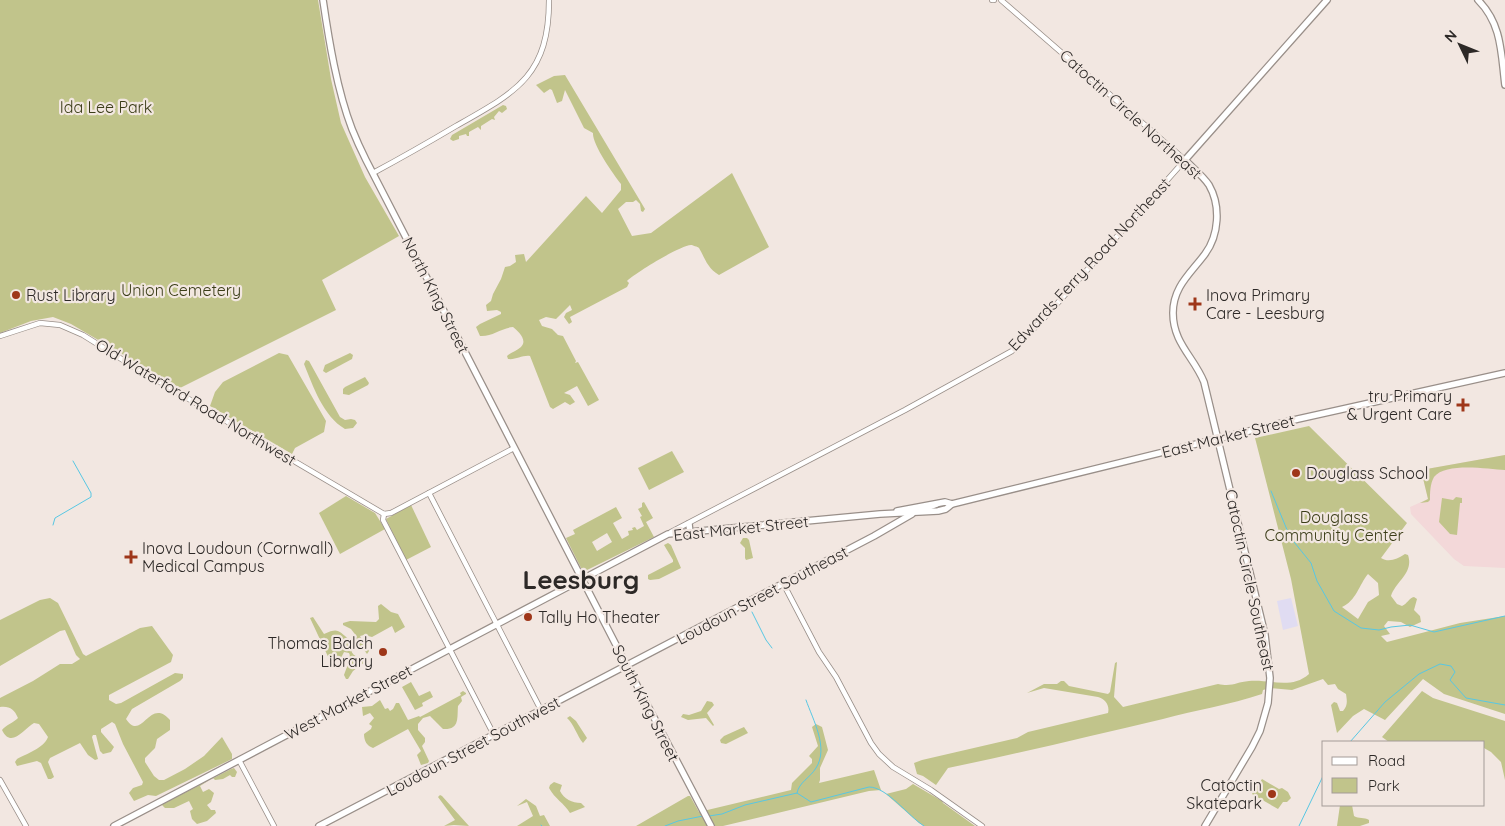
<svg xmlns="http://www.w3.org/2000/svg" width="1505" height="826" font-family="Quicksand,sans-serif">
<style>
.industrial{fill:#e0dcf2}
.education{fill:#f3d8d9}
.green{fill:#c1c48b;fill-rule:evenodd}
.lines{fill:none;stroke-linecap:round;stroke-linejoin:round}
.stream{stroke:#58c7e3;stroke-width:1}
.minor-casing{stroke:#998f89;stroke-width:6}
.major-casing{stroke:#998f89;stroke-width:8}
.minor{stroke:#fff;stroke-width:4.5}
.major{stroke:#fff;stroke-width:5.5}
.poi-dot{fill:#9e3619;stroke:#f2e7e1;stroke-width:2}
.labels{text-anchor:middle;stroke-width:4.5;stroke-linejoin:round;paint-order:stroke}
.park-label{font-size:16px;fill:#3b3d18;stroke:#f2e7e1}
.street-label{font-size:16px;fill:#2d2927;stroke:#f2e7e1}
.poi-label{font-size:16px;fill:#2d2927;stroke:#f2e7e1;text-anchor:start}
.town-label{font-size:26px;font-weight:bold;fill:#2d2927;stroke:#f2e7e1}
</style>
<rect width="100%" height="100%" fill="#f2e7e1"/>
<!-- industrial -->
<path class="industrial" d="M1291 598 1298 626 1283 630 1277 601Z"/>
<!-- education -->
<path class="education" d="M1505 455V568L1464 566 1454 559 1411 514 1410 507 1428 499 1421 470Z"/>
<!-- green -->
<g class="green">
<path d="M0 0H318L331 79 341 123 365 177 399 236 322 280 336 310 180 388 71 324 53 317 31 321 0 333Z"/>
<path d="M565 75 645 209 643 212 641 211 640 204 636 200 633 202H626L618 209 632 236 651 233 732 173 769 247 719 275C707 268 705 258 699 248 698 247 692 245 691 245 679 246 637 272 627 281L629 283 627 287 570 317 572 322 569 324 564 317 566 313 572 310 570 305 556 319 546 317 539 320 542 326 552 329 558 335 563 336 576 361 575 363 578 362 599 400 588 406 577 386 564 393 570 395 575 402 570 405 565 402 553 409 550 407 530 356C522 355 516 360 508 359L507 356C511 352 517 351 521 347 528 340 518 331 513 327 501 328 492 337 480 336L476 327 480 324 501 314V312L497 310 487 311 486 305 491 301 493 294 501 279 505 267 510 266 516 262 515 255 524 254 526 262 586 196 602 213 621 190V184C613 174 592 144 593 133L584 128 565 90 562 101 557 103 552 90 550 89 544 93 536 85 554 76Z"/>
<path d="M503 105 506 106 507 109 502 113 499 111 494 117 495 120 492 119 481 126V130L478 127 469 132V136H467L466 134 459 136V139L453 141 450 139 452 135Z"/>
<path d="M279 353 288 355 326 421 324 432 295 448 292 454 210 406 215 392 223 382Z"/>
<path d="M350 353 353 355 352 359 326 373 323 371 325 365Z"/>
<path d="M306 360 309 361 340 417 345 420 351 419 355 420 357 423 353 428 345 429C323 416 313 386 304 364Z"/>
<path d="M365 377 369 383 368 385 349 395 343 394V389L345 387Z"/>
<path d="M1309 426 1407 523 1381 558C1389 563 1397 559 1405 554L1408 555C1414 573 1396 581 1391 596L1397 604 1402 606C1407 604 1409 598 1414 597L1417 599 1414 610 1420 616 1421 622 1410 627 1401 622 1388 621 1384 626 1390 634 1381 636 1387 642 1460 623 1505 616V714L1444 694 1423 679 1385 720 1364 709 1353 716 1337 733 1331 705 1334 702 1337 703 1340 711H1343C1348 705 1347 701 1346 694L1338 689 1335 684 1328 685 1323 679 1292 690 1270 688 1263 690 1262 694C1230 705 1196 710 1163 719 1091 736 1020 753 948 768L936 785 923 776 917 774 914 763 922 760 1017 738 1028 732 1108 713C1110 705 1105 699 1098 697L1044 688 1027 693 1044 684H1057L1061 681H1064L1069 686 1108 694 1110 692 1115 663 1117 662 1114 697 1123 707 1218 684C1233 687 1236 682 1249 681 1270 679 1291 690 1309 674L1291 579 1255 438ZM1368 574 1378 583 1379 595 1368 602 1358 619 1342 607C1356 601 1359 585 1368 574Z"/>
<path d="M672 451 684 472 649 490 638 468Z"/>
<path d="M1505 455V470C1487 469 1446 462 1434 477 1430 484 1430 493 1430 500L1428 502 1420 503 1428 499 1421 470Z"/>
<path d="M346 496 375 513 385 529 340 554 319 513Z"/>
<path d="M1456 497 1462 498V503H1460L1457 535 1450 534 1439 522 1442 498 1453 500Z"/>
<path d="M644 502 653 518 646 522 654 537 583 572 566 538 575 534 573 530 616 507 622 518 613 523 622 539 629 535 628 531 633 530 632 528 635 527 637 530 644 526 640 517 642 516 638 509 642 507V503ZM607 533 612 542 597 551 592 542Z"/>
<path d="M411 505 431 547 406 560 386 519Z"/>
<path d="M743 538H747L749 540 753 558 746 560 745 558V548L740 543Z"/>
<path d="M668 543 671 545 681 568 659 579 650 580 648 579V575L673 562V560L664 545Z"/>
<path d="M50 598 58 603 83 654 86 656 140 628 152 626 173 655 171 662 109 695V700L116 704 121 703 175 673 183 674V678L180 681 132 709 126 719C142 743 149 696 170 720V730L157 739 155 748 145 758V762L154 776 159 780H164L185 769 204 756 222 737 232 754V759L156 796 148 795 134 801 129 793 133 788 142 785 143 782 123 744 115 724 112 722 101 729V732L114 747 111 752 103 754 100 751 96 735H93L92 737 98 759 95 760 88 755 80 743 50 758 48 762 54 777 51 779H48L41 763 37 761 17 766 15 762 17 759C26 754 44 748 48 737L39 724 34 723C24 729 11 749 2 730 6 725 13 723 18 718 14 709 10 706 0 707V698L33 681 60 664H72L80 659 76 655 65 630 60 631 0 666V620L40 600Z"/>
<path d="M381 604 391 612 398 614 405 627 395 633 392 626 372 637 364 635 360 636 369 651 367 654 362 647 359 648 357 644 354 645 355 647 351 650C353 658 361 656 365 662L353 671 348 679H346L344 675C346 669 352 657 349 653L344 652 340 660 331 663 310 618 313 617 324 634C339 627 338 631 350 640L357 637 351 629 343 625V623L350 621 376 622 379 619 378 606Z"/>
<path d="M411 682 419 696 430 691 433 697 422 703 423 706 415 710 402 687Z"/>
<path d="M463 691 466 693V694L461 697 462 701 458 706C457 718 460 730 443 729L430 716 423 718 418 724V730L425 738V742L422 746 429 761 428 763 421 765 417 755 421 751 408 729 373 748C367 746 364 741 364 734L371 729 372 726 369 724 374 718 370 713 363 716 362 707 372 706 380 700 385 709 388 708 390 711 393 709 396 703H399L408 720 419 716 420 717 461 695 460 693Z"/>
<path d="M1422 691 1433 698 1505 721V780L1501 762 1491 752 1484 748V742H1389L1382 737Z"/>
<path d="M707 701 712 702 714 705 707 713 714 725 713 726 706 718 688 720 681 717 683 714 689 715 701 711Z"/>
<path d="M570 716 576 721 587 738 583 743C577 736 574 724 567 718Z"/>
<path d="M816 724 822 727 828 750 820 768V780L819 783 874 770 881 790 869 791 723 826H636L688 796H690L699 812 791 790 792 783 812 763V759L809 756 818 746 812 727Z"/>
<path d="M744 727 748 733 726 744 721 743 720 740 724 736Z"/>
<path d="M234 768 237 772 235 777H232L230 775 223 779 215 780 213 778 200 786 203 792 209 789 214 793 211 802 207 805 211 810H215L216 813 207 821 197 824 192 819 190 811 193 809 189 801 174 808H165L162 805 163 804 231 769Z"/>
<path d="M1262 779 1279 789 1282 788 1288 792 1291 798 1287 802H1283L1278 809 1252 794Z"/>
<path d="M554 782 562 785 560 791C564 799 572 803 581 803L585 807 570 813C564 803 555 799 549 788L550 785Z"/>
<path d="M913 784 942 801 943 803 975 826H924L919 823 886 794 906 789Z"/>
<path d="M440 795 442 796 469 826 454 825 444 826 455 820 438 797Z"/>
<path d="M526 799 536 806 540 816 544 815 550 826H517L533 816 527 802 517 806Z"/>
<path d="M1340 805H1352L1354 816C1359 819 1364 817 1369 820V823L1360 826H1337Z"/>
</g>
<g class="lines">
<!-- stream -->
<g class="stream">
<path d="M1271 491 1290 537 1311 563 1317 581 1334 611 1361 628 1379 630 1391 627 1410 625 1434 632 1505 616"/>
<path d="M53 525 55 518 91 497V493L73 461"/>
<path d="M752 612 766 640 772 648"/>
<path d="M1350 742 1385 702 1419 674 1440 664 1451 666 1455 672 1450 680 1466 698 1505 705"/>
<path d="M797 793C799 782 810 778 816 768 829 748 813 720 806 700"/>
<path d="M709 816 722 814 745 805 797 793 811 802 869 787C887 787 908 816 924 826"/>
<path d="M541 825 542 826"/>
<path d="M665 826 678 821 703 816"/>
<path d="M1299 826 1324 774"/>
</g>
<!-- minor casing -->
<g class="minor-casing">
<g id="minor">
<path d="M992 0H994"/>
<path d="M373 173C401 158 429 142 456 126 516 92 549 76 549 0"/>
<path d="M0 336 40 323 60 325 83 335 131 365 384 514"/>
<path d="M429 493 541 710"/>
<path d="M384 514 383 520 494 735"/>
<path d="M384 514 391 513 514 448"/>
<path d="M671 532 905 410 1012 351 1047 315 1185 160 1001 0"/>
<path d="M783 583 819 652 836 677 871 743 879 754 893 767 931 790 982 826"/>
<path d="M239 760 274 826"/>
<path d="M0 780 26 826"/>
</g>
</g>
<!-- major casing -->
<g class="major-casing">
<g id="major">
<path d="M323 0C329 41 337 90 352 129 356 139 361 150 366 160L630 672 711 826"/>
<path d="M1478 0C1502 24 1501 53 1505 85"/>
<path d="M921 510 937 504"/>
<path d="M897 511 945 502 952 504 1298 419 1505 373"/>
<path d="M689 524 690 533"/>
<path d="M114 826 668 534 880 514 938 511 946 509 952 504"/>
<path d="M319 826 874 536 912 514"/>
<path d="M1205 826 1252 747 1260 731 1268 703 1270 678 1265 635 1204 382C1194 357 1173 343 1173 313 1173 287 1190 274 1205 254 1219 235 1221 206 1209 185 1203 176 1193 168 1185 160L1327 0"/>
</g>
</g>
<!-- minor -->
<use href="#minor" class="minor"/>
<!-- major -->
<use href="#major" class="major"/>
</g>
<!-- markers -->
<g class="poi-dot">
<circle cx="16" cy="295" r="5"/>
<path d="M1192.5 296.5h5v5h5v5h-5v5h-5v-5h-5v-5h5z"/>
<path d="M1460.5 397.5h5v5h5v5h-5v5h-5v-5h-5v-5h5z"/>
<circle cx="1296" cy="473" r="5"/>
<path d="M128.5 549.5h5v5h5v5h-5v5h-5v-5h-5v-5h5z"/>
<circle cx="528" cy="617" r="5"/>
<circle cx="383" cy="652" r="5"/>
<circle cx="1272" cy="794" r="5"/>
</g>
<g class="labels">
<!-- park labels -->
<g class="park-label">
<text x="106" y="113">Ida Lee Park</text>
<text x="181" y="296">Union Cemetery</text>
<text x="1334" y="523">Douglass<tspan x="1334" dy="18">Community Center</tspan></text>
</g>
<!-- street labels -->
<g class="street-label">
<text transform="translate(1131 114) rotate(42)" y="6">Catoctin Circle Northeast</text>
<text transform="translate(1089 264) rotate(-47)" y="6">Edwards Ferry Road Northeast</text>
<text transform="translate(436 295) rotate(63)" y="6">North King Street</text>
<text transform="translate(196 402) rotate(31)" y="6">Old Waterford Road Northwest</text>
<text transform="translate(1228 436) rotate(-14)" y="6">East Market Street</text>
<text transform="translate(741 528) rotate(-6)" y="6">East Market Street</text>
<text transform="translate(1250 580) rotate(78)" y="6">Catoctin Circle Southeast</text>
<text transform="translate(762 595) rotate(-28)" y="6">Loudoun Street Southeast</text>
<text transform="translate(348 702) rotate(-28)" y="6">West Market Street</text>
<text transform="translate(646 703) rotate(63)" y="6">South King Street</text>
<text transform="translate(473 746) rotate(-28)" y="6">Loudoun Street Southwest</text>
</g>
<!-- poi labels -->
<g class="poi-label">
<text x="26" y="301">Rust Library</text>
<text x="1206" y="301">Inova Primary<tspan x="1206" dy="18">Care - Leesburg</tspan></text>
<text x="1452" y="402" text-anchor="end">tru Primary<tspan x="1452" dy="18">&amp; Urgent Care</tspan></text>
<text x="1306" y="479">Douglass School</text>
<text x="142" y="554">Inova Loudoun (Cornwall)<tspan x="142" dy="18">Medical Campus</tspan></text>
<text x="538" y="623">Tally Ho Theater</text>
<text x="373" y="649" text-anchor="end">Thomas Balch<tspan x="373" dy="18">Library</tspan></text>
<text x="1262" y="791" text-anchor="end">Catoctin<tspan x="1262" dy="18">Skatepark</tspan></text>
</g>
<!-- town labels -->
<g class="town-label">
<text x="581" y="589">Leesburg</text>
</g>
</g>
<!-- legend -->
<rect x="1322" y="741" width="162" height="65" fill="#f2e7e1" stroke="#a39b97"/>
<rect x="1332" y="757" width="25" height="8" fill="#ffffff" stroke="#a39b97"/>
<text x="1368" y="766" font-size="15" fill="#2d2927">Road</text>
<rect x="1332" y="778" width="25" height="15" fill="#c1c48b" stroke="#a39b97"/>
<text x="1368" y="791" font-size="15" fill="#2d2927">Park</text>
<!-- north arrow -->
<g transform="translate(1460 45) rotate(313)" stroke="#f2e7e1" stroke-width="4" paint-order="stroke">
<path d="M0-4L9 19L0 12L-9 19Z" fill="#2d2927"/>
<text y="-8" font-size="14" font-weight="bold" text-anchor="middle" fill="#2d2927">N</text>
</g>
</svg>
